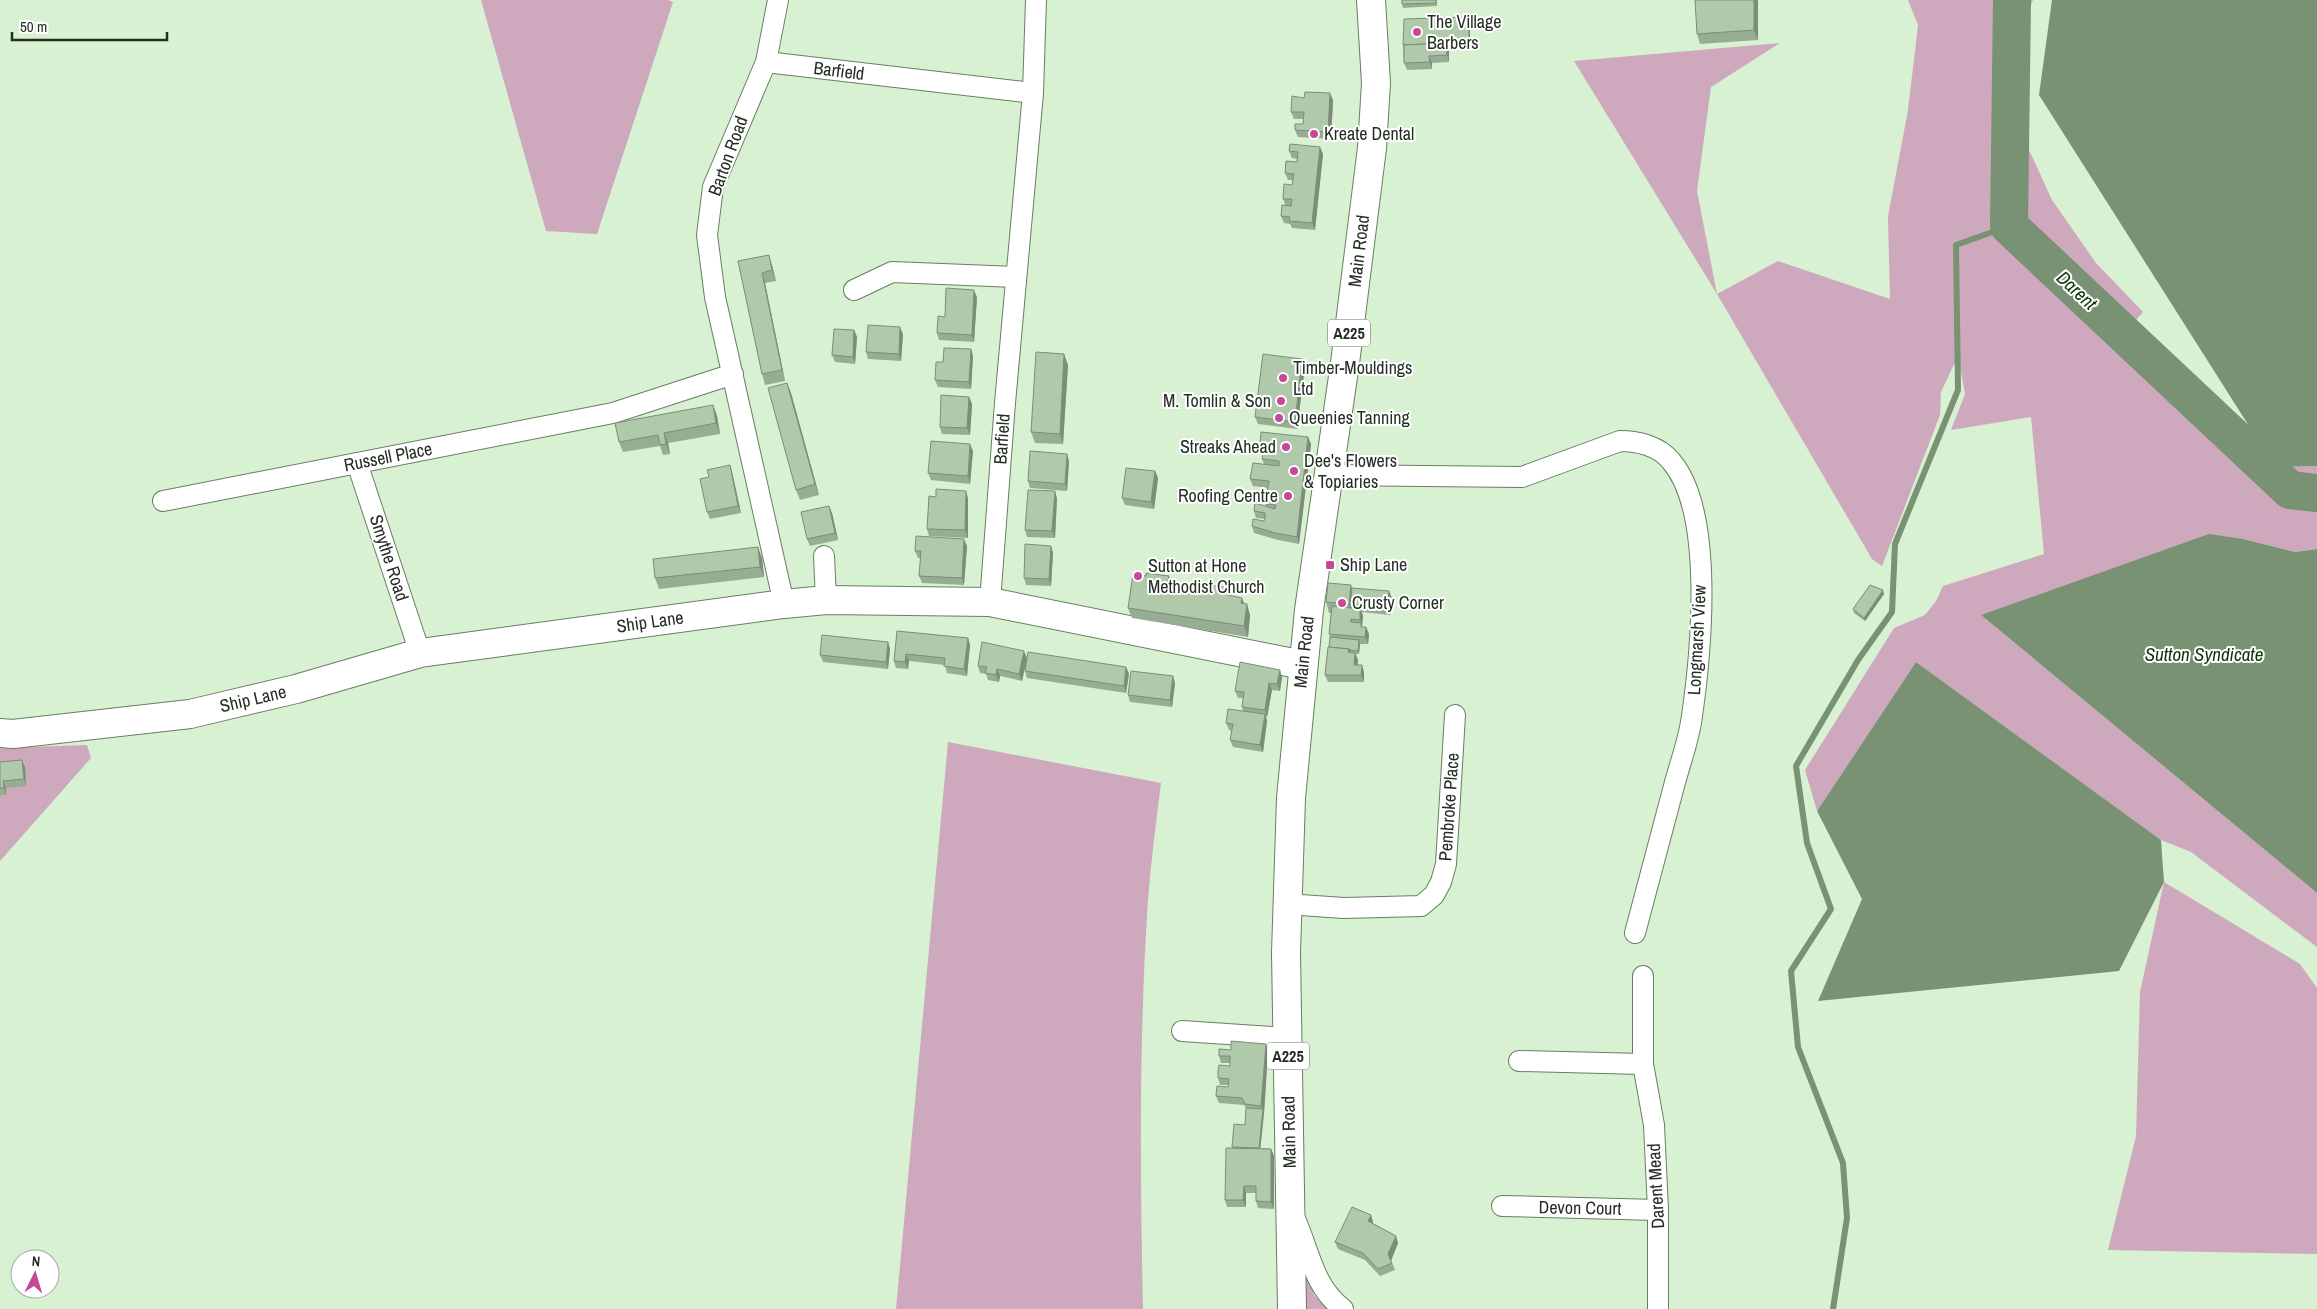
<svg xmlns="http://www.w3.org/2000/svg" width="2317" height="1309" font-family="'Archivo Narrow',sans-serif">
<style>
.green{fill:#cea8bd}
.water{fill:#799273}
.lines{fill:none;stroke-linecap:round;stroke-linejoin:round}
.stream{stroke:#799273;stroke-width:6}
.river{stroke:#799273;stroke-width:38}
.street-casing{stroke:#687f62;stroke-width:22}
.secondary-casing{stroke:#687f62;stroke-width:30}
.primary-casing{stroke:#687f62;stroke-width:30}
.street{stroke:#fff;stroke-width:20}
.secondary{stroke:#fff;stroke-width:28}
.primary{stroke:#fff;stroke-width:28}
.wall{fill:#97ad93}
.shaded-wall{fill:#7b8d78}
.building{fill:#b0c9ab;stroke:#7b8d78}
.poi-dot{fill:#c64999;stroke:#fff;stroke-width:2}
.labels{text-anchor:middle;stroke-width:4;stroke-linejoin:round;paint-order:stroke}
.shield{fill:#fff;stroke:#666d65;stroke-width:1}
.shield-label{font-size:16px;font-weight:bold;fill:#252e23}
.poi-label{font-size:18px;fill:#252e23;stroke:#fff;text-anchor:start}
.street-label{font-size:18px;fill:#252e23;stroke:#fff}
.water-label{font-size:19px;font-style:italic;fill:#0e3404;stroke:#fff}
</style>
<rect width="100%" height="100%" fill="#d8f1d2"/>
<!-- green -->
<g class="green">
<path d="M481 0H668L673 2 597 234 546 231Z"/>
<path d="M1908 0H2033L2015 41 2020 130 2052 200 2096 263 2143 312 2115 344 2264 490 2275 467 2317 466V549L2295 552 2243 539 1981 615 2317 893V947L2191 852 2161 840 1916 662 1817 811 1805 770 1894 628 1925 615 1936 601 1943 586 2044 554 2031 417 1951 430 1965 394 1958 356 1941 392 1940 415 1882 566 1872 559 1717 294 1574 61 1780 43 1711 87 1697 191 1717 294 1778 261 1890 299 1888 216 1908 110 1918 25Z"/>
<path d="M948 742 1161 783C1156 822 1151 861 1148 900 1139 1036 1140 1173 1143 1309H896Z"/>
<path d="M87 745 91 758 0 861V796L6 795 0 769V748Z"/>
<path d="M2164 882 2300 964 2317 988V1254L2108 1250 2136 1136 2140 992Z"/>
<path d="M1305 1262 1314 1295 1328 1309H1305Z"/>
</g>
<!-- water -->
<g class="water">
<path d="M2052 0H2317V466L2275 467 2039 95Z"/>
<path d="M2209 534 2243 539 2295 552 2317 549V893L1981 615Z"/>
<path d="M1916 662 2161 840 2164 882 2119 971 1818 1001 1862 899 1817 811Z"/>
</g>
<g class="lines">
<!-- stream -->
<path class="stream" d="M1833 1309 1847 1218 1843 1163 1798 1047 1791 971 1831 909 1807 843 1796 766 1858 660 1892 612 1895 544 1958 390 1956 245 2009 226"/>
<!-- river -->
<path class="river" d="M2012 0 2009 226 2290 490 2317 493"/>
<!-- street casing -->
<g class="street-casing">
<g id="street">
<path d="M778 0 766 62 713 187 707 235 715 297 784 604"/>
<path d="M766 62 1033 93"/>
<path d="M854 290 892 272 1016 277"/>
<path d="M357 463 420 653"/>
<path d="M1328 475 1522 477 1620 441C1638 441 1659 446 1671 461 1715 512 1701 653 1692 716 1689 740 1680 763 1674 786 1661 835 1648 884 1635 933"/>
<path d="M163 501 613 413 733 374"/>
<path d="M824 556 826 600"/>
<path d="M990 602 1005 403 1033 93 1036 0"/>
<path d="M1286 904 1344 908 1421 906 1434 895 1441 882 1446 864 1455 715"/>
<path d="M1643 976V1064L1654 1125 1658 1210V1309"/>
<path d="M1182 1031 1288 1038"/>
<path d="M1519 1061 1643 1064"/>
<path d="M1502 1206 1658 1210"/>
<path d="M1295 1219C1310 1252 1313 1286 1343 1309"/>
</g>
</g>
<!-- secondary casing -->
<g class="secondary-casing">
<path id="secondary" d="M0 733 13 734 190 714 296 689 420 653 784 604 826 600 990 602 1303 665"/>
</g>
<!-- primary casing -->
<g class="primary-casing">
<path id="primary" d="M1292 1309 1286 953 1291 798 1309 610 1345 363 1372 148 1376 83 1371 0"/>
</g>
<!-- street -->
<use href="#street" class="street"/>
<!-- secondary -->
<use href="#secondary" class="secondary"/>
<!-- primary -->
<use href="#primary" class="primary"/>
</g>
<!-- wall -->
<g class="wall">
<path d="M1402 0H1437V6L1403 8 1402 4Z"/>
<path d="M1695 0H1758V40L1700 44 1697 34Z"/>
<path d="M1469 17 1470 20V46L1448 47 1449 50V62L1432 63V69L1407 70 1404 63 1403 45Z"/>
<path d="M1333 100 1331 139 1298 137 1295 130 1303 124V119H1294L1291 112Z"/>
<path d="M1289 151 1323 154 1315 230 1292 228 1290 224 1284 223 1281 216 1286 206 1283 199 1292 185 1293 180H1288L1285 173 1297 162V159L1292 158Z"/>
<path d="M738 261 772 265 776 281 765 283 785 381 765 385 762 374Z"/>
<path d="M977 297 974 342 939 340 937 333 945 317Z"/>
<path d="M854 330 857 337 855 364 835 362 832 355Z"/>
<path d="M903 334 901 361 868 359 866 352Z"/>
<path d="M971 349 973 356 971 389 938 387 935 380 943 362Z"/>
<path d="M1302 359 1305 366 1297 429 1258 424 1255 417Z"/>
<path d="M1068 365 1063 444 1035 443 1031 432Z"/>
<path d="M787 383 791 393 819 495 800 500 796 490Z"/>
<path d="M969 397 972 404 970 435 942 434 940 427Z"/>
<path d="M713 405 717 416 720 434 668 443 670 454 663 455 660 446 623 452 619 442Z"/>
<path d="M1308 437 1311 444 1299 544 1278 540 1254 533 1252 526 1264 521 1265 519 1256 518 1254 511 1266 506 1265 504 1268 488 1253 486 1250 479 1264 464 1262 459 1264 450H1262L1260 443Z"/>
<path d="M973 451 970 484 931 480 928 473Z"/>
<path d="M1069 461 1067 491 1030 488 1028 481Z"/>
<path d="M730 465 732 472 741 513 710 519 707 512 709 477Z"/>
<path d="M1155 471 1158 478 1154 509 1125 505 1122 498Z"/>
<path d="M968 498V538L929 536 927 529Z"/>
<path d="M1057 498 1055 538 1027 537 1025 530Z"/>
<path d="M832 513 838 540 810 546 807 539Z"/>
<path d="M967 546 964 585 922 583 919 576 921 558H918L915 551Z"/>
<path d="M1051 546 1053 553 1051 586 1026 585 1024 578Z"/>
<path d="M762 558 764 577 659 589 655 578Z"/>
<path d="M1146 576H1169L1172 586 1232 596 1245 604 1250 615 1248 637 1132 618 1128 608Z"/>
<path d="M1352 588 1392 598 1390 615 1362 612 1363 616 1362 626V627H1366L1369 634 1368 644H1360L1359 654H1356L1358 660 1357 665 1364 672V682H1328L1325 675 1330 637 1329 634 1331 613H1329L1326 602Z"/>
<path d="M1884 594 1865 621 1854 613 1853 609Z"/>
<path d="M897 631 968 638 970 645 967 676 947 673 945 665 909 661 908 669 896 668 894 661Z"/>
<path d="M888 642 890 649 888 669 823 662 820 655Z"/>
<path d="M1027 658 1022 681 1000 676 999 682 988 680 986 674 980 673 978 666Z"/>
<path d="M1126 667 1129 674 1126 693 1027 678 1025 671Z"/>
<path d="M1282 677 1280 691 1272 690 1267 717H1266L1267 721 1263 752 1233 747 1230 740 1232 731 1229 730 1226 723 1243 711 1242 707 1243 698H1238L1235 691Z"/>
<path d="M1175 683 1172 707 1130 702 1128 695Z"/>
<path d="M0 762 25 767 26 786 6 788V795L0 796Z"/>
<path d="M1266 1044 1268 1051 1264 1113 1260 1148 1271 1149 1274 1156V1209L1258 1208 1256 1201V1193H1246V1207H1227L1225 1200 1232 1148 1245 1125 1246 1108 1244 1105 1219 1103 1216 1096 1228 1087V1085H1220L1218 1078 1230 1066V1063H1221L1219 1056 1231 1050Z"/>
<path d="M1371 1215 1373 1222 1372 1223 1396 1236 1398 1243 1391 1260 1395 1270 1380 1276 1365 1260 1338 1249 1335 1242Z"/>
</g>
<!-- shaded-wall -->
<g class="shaded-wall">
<path d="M1754 0H1758V40L1754 30Z"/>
<path d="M1469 17 1470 20V46L1469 42Z"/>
<path d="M1446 43 1449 50V62L1447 55Z"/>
<path d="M1429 56 1432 63V69L1430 62Z"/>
<path d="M1330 93 1333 100 1331 139 1328 132Z"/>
<path d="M1320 147 1323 154 1315 230 1312 223Z"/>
<path d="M769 255 772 265 776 281 772 270Z"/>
<path d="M762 273 765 283 785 381 782 370Z"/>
<path d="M974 290 977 297 974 342 972 335Z"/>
<path d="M900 327 903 334 901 361 899 354Z"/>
<path d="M854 330 857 337 855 364 853 357Z"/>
<path d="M971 349 973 356 971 389 969 382Z"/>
<path d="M1064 354 1068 365 1063 444 1060 434Z"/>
<path d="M1302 359 1305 366 1297 429 1295 422Z"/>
<path d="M787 383 791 393 819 495 815 484Z"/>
<path d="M969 397 972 404 970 435 967 428Z"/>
<path d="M713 405 717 416 720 434 716 423Z"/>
<path d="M664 433 668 443 670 454 666 444Z"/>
<path d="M1308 437 1311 444 1299 544 1297 537Z"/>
<path d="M970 444 973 451 970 484 968 476Z"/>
<path d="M1067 454 1069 461 1067 491 1065 484Z"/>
<path d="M730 465 732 472 741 513 738 506Z"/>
<path d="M1155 471 1158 478 1154 509 1151 502Z"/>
<path d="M966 491 968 498V538L965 530Z"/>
<path d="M1055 491 1057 498 1055 538 1052 531Z"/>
<path d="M829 506 832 513 838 540 835 533Z"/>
<path d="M964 539 967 546 964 585 962 578Z"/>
<path d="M1051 546 1053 553 1051 586 1049 579Z"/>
<path d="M758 547 762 558 764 577 760 567Z"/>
<path d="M1169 576 1172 586 1167 585Z"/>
<path d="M1351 585 1354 596 1350 604 1353 611V615L1349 604Z"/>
<path d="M1229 588 1232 598 1228 595Z"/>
<path d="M1883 590 1884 594 1865 621 1864 618Z"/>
<path d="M1389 591 1392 598 1390 615 1387 608Z"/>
<path d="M1242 598 1246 608 1247 604 1250 615 1248 637 1244 626 1241 603Z"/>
<path d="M1360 609 1363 616 1362 626 1364 630 1361 627V623L1360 620Z"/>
<path d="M1366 627 1369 634 1368 644 1365 637Z"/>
<path d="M968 638 970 645 967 676 964 669Z"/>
<path d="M1359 640 1360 644 1359 654 1358 651Z"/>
<path d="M888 642 890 649 888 669 886 662Z"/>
<path d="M1024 651 1027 658 1022 681 1019 674Z"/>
<path d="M1355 653 1358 660 1357 672 1354 665Z"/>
<path d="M906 654 909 661 908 669 905 662Z"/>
<path d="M1362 665 1364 672V682L1361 675Z"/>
<path d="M1126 667 1129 674 1126 693 1124 686Z"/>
<path d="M997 669 1000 676 999 682 996 675Z"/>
<path d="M1280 670 1282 677 1280 691 1277 684Z"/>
<path d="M1173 676 1175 683 1172 707 1170 700Z"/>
<path d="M1269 683 1272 690 1267 717 1265 710Z"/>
<path d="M1265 714 1267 721 1263 752 1260 745Z"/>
<path d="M22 760 25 767 26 786 24 779Z"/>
<path d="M3 781 6 788V795L4 788Z"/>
<path d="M1266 1044 1268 1051 1264 1113 1261 1106Z"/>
<path d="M1263 1109 1264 1113 1260 1152 1259 1149Z"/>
<path d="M1271 1149 1274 1156V1209L1271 1202Z"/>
<path d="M1244 1186 1246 1193V1207L1243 1200Z"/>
<path d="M1371 1215 1373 1222 1370 1228 1368 1221Z"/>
<path d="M1396 1236 1398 1243 1391 1261 1388 1254Z"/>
</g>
<!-- building -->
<g class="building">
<path d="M1402 0H1436V3L1402 4Z"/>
<path d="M1695 0H1754V30L1697 34Z"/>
<path d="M1469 17V42L1403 45 1404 19Z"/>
<path d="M1446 43 1447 55 1429 56 1430 62 1404 63V45Z"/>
<path d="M1305 92 1330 93 1328 132 1295 130V124H1303L1304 112H1291L1292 96 1304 98Z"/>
<path d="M1290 144 1320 147 1312 223 1289 221 1290 217 1281 216 1282 205 1291 206 1292 199H1283L1284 184 1292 185 1294 174 1285 173 1286 161 1297 162 1298 152 1289 151Z"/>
<path d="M769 255 772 270 762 273 782 370 762 374 738 261Z"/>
<path d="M946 288 974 290 972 335 937 333 938 316 945 317Z"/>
<path d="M868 325 900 327 899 354 866 352Z"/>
<path d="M834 329 854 330 853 357 832 355Z"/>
<path d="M944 348 971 349 969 382 935 380 936 362H943Z"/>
<path d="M1036 352 1064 354 1060 434 1031 432Z"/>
<path d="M1263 354 1302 359 1295 422 1255 417Z"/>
<path d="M787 383 815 484 796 490 768 388Z"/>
<path d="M941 395 969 397 967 428 940 427Z"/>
<path d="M713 405 716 423 664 433 666 444 660 445 658 435 619 442 615 423Z"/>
<path d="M1261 432 1308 437 1297 537 1275 533 1252 526 1253 519 1264 521 1265 518V513L1254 511 1255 503 1275 509 1276 505 1265 504 1269 481 1250 479 1253 463 1279 466V461L1262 459 1265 444 1260 443Z"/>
<path d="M931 441 970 444 968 476 928 473Z"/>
<path d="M1030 451 1067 454 1065 484 1028 481Z"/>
<path d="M730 465 738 506 707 512 700 479 709 477 707 470Z"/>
<path d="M1126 468 1155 471 1151 502 1122 498Z"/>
<path d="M936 489 966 491 965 530 927 529 929 496 936 497Z"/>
<path d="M1028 490 1055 491 1052 531 1025 530Z"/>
<path d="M829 506 835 533 807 539 801 512Z"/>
<path d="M916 536 964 539 962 578 919 576 921 551H915Z"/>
<path d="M1025 544 1051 546 1049 579 1024 578Z"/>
<path d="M758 547 760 567 655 578 653 559Z"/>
<path d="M1146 573 1169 576 1167 585 1202 590 1203 584 1229 588 1228 595 1242 598 1241 603 1247 604 1244 626 1128 608 1133 574 1146 576Z"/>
<path d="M1328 583 1351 585 1349 604 1326 602Z"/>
<path d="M1870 585 1883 590 1864 618 1853 609Z"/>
<path d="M1352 588 1389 591 1387 608 1350 604Z"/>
<path d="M1332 606 1360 609V620L1351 619V622L1361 623V627H1366L1365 637 1329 634Z"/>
<path d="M897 631 968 638 964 669 944 666 945 658 906 654 905 662 894 661Z"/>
<path d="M822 635 888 642 886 662 820 655Z"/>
<path d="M1330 637 1359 640 1358 651 1350 650V652L1349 649 1329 647Z"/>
<path d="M982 642 1024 651 1019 674 997 669 996 675 985 673 987 667 978 666Z"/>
<path d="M1328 647 1349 649 1348 652 1355 653 1354 665H1362L1361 675H1325Z"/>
<path d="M1028 652 1126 667 1124 686 1025 671Z"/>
<path d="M1240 662 1280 670 1277 684 1269 683 1265 710 1242 707 1244 692 1235 691Z"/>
<path d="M1131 671 1173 676 1170 700 1128 695Z"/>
<path d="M1228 709 1265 714 1260 745 1230 740 1233 724 1226 723Z"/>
<path d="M22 760 24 779 3 781 4 788H0V762Z"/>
<path d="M1231 1041 1266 1044 1261 1106 1245 1104 1242 1098 1216 1096 1217 1086 1228 1087 1229 1079 1218 1078V1071L1219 1065 1230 1066V1056H1219V1049L1231 1050Z"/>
<path d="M1246 1108 1263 1109 1259 1148 1232 1147 1234 1124 1245 1125Z"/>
<path d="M1226 1148 1271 1149V1202L1256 1201V1186H1244L1243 1200H1225Z"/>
<path d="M1352 1207 1371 1215 1368 1221 1396 1236 1388 1254 1392 1263 1378 1269 1363 1253 1335 1242Z"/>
</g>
<!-- markers -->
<g class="poi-dot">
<circle cx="1417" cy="32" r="5"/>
<circle cx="1314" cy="134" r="5"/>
<circle cx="1283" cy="378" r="5"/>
<circle cx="1281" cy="401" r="5"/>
<circle cx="1279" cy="418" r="5"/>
<circle cx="1286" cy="447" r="5"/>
<circle cx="1294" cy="471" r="5"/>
<circle cx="1288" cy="496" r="5"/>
<rect x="1325" y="560" width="10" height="10" rx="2.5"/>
<circle cx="1138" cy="576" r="5"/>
<circle cx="1342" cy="603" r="5"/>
</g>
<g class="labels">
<!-- shield labels -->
<g class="shield">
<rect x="1328" y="319.5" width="42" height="27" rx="4"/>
<rect x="1267" y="1042.5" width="42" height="27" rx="4"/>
</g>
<g class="shield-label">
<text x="1349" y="339">A225</text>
<text x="1288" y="1062">A225</text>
</g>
<!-- poi labels -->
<g class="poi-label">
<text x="1427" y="28">The Village<tspan x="1427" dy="21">Barbers</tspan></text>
<text x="1324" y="140">Kreate Dental</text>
<text x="1293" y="374">Timber-Mouldings<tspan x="1293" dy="21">Ltd</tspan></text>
<text x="1271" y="407" text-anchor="end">M. Tomlin &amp; Son</text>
<text x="1289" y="424">Queenies Tanning</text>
<text x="1276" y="453" text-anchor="end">Streaks Ahead</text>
<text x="1304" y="467">Dee's Flowers<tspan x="1304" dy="21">&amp; Topiaries</tspan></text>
<text x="1278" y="502" text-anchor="end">Roofing Centre</text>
<text x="1340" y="571">Ship Lane</text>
<text x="1148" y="572">Sutton at Hone<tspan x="1148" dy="21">Methodist Church</tspan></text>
<text x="1352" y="609">Crusty Corner</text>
</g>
<!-- street labels -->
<g class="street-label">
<text transform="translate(839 71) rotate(7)" y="6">Barfield</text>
<text transform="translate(728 156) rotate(-70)" y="6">Barton Road</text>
<text transform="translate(1359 251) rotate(-83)" y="6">Main Road</text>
<text transform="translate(1002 439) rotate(-86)" y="6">Barfield</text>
<text transform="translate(388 457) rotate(-11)" y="6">Russell Place</text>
<text transform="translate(389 558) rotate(72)" y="6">Smythe Road</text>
<text transform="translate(650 622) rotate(-8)" y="6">Ship Lane</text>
<text transform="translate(1697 640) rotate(-87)" y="6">Longmarsh View</text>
<text transform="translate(1304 652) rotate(-84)" y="6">Main Road</text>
<text transform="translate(253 699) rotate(-13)" y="6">Ship Lane</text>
<text transform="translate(1449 807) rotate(-86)" y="6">Pembroke Place</text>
<text transform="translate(1289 1132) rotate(-91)" y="6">Main Road</text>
<text transform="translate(1656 1186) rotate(-93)" y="6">Darent Mead</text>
<text transform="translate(1580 1208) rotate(1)" y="6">Devon Court</text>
</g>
<!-- water labels -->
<g class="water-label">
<text transform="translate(2077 290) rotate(43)" y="7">Darent</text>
<text x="2204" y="661">Sutton Syndicate</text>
</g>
</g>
<!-- north arrow -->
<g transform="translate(35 1274) rotate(5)"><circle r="24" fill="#ffffff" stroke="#a8aba7"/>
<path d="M0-4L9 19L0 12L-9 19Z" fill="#c64999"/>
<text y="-8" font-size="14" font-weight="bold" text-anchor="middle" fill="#252e23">N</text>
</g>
<!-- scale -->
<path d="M12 32v8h155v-8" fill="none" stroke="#252e23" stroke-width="2.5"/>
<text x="20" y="32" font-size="15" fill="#252e23" stroke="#ffffff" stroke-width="4" paint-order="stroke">50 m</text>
</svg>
